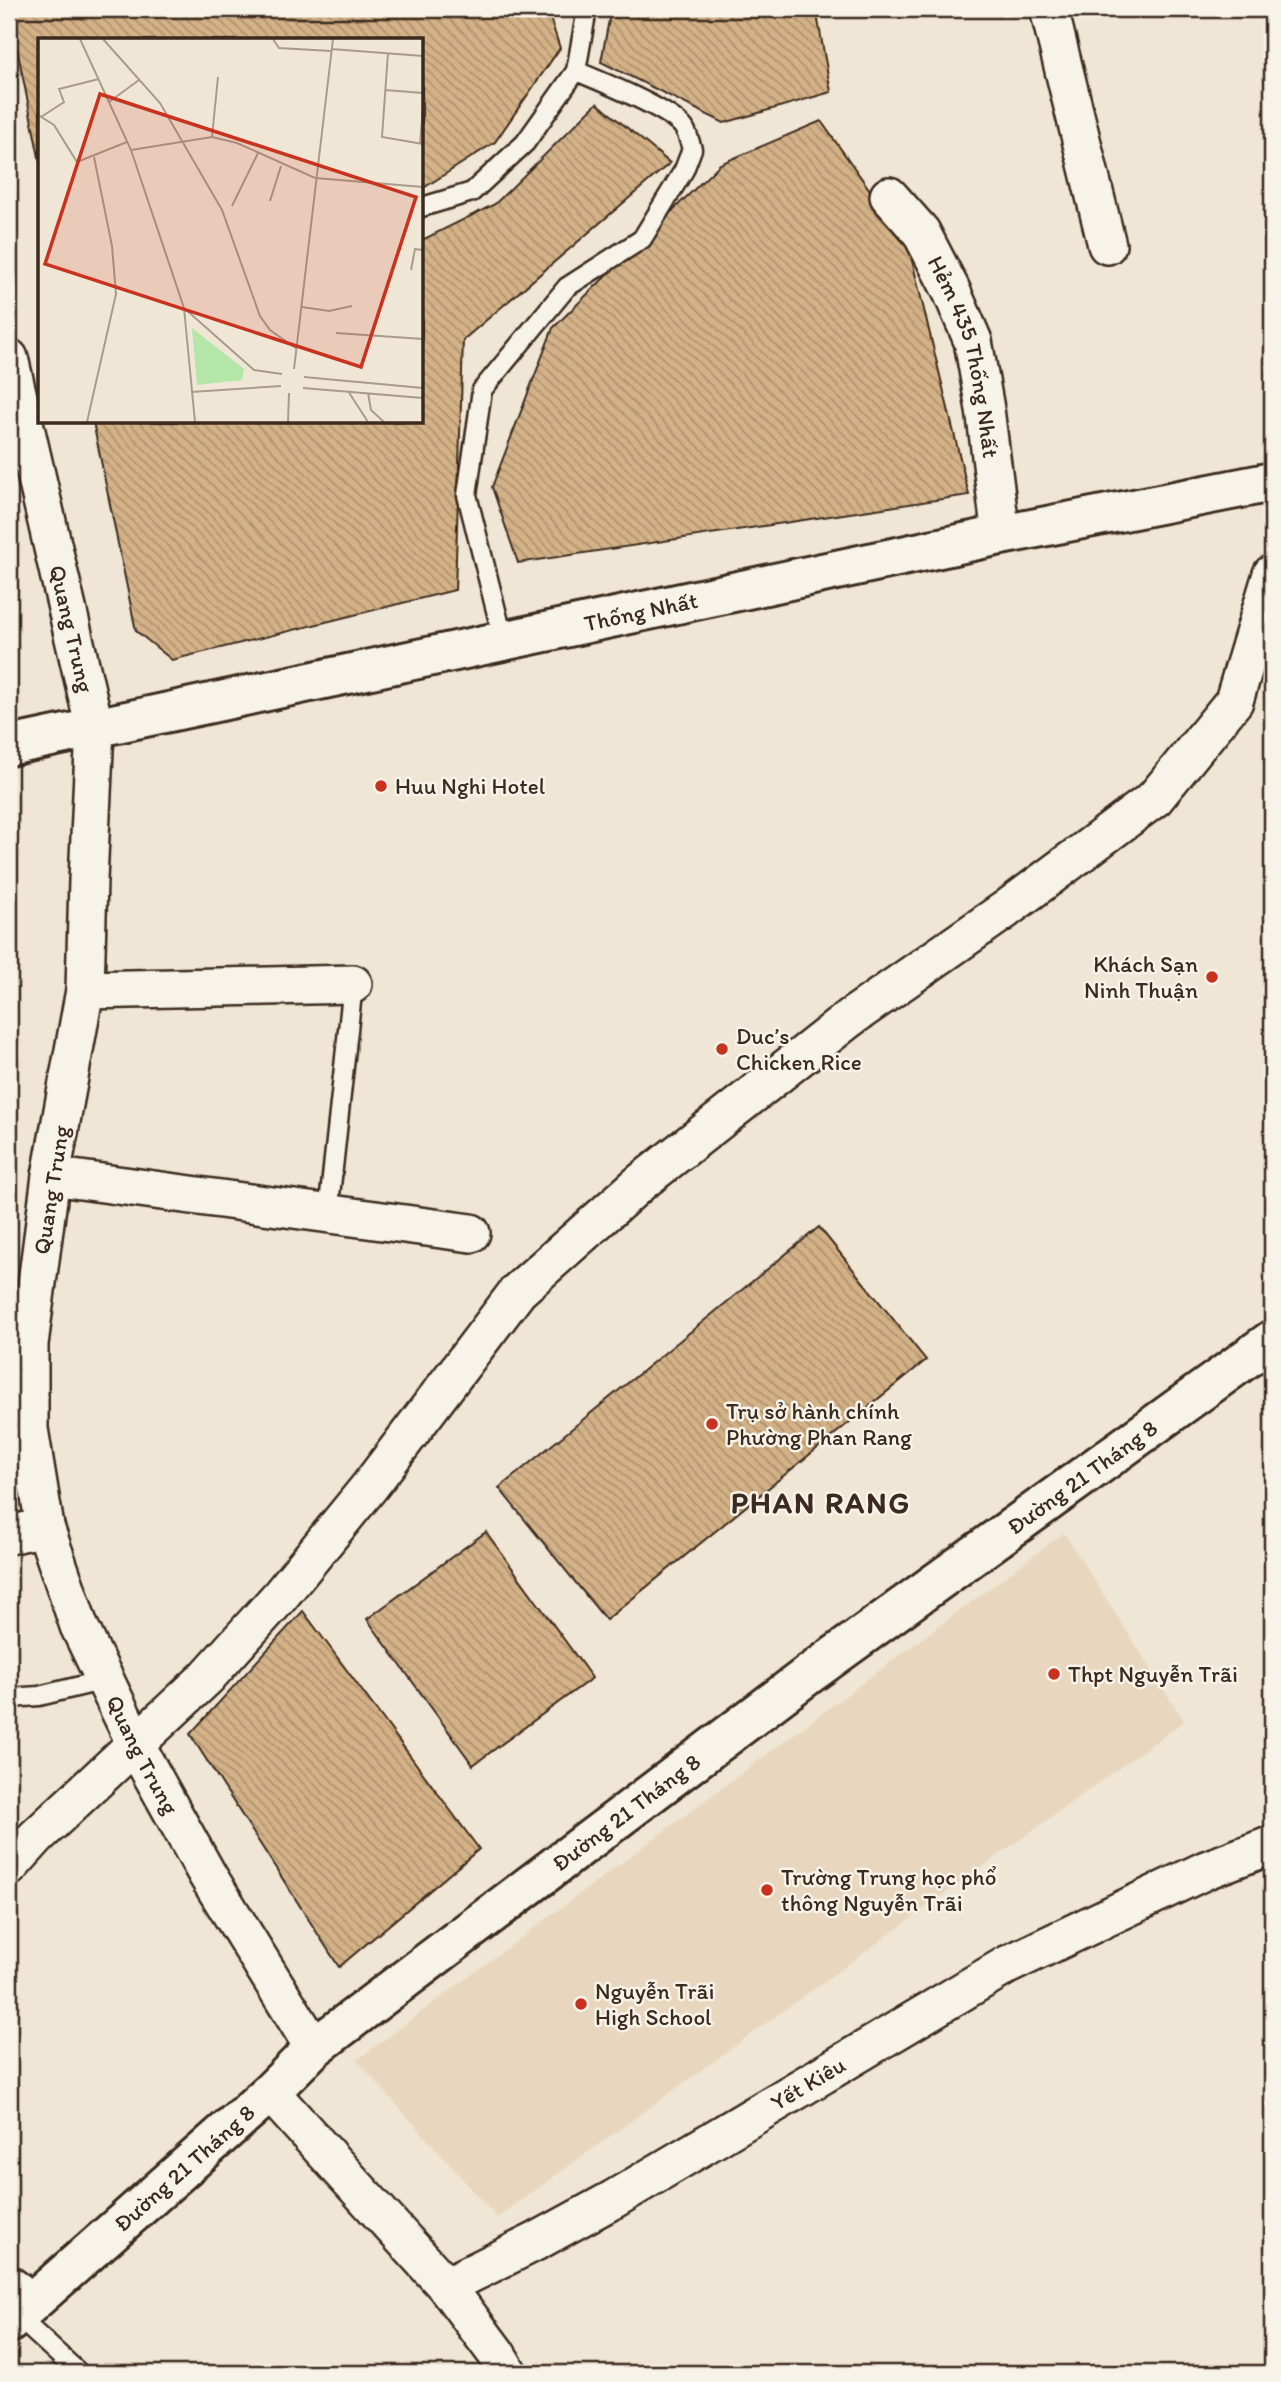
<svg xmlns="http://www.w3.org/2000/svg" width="1281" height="2382" font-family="Itim,sans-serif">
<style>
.built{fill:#e8d6be}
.building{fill:url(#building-back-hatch);stroke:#3b2a1e;stroke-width:2}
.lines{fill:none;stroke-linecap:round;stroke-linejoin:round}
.lane-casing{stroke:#3b2a1e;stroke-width:23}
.street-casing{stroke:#3b2a1e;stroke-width:42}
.secondary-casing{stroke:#3b2a1e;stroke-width:44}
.primary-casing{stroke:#3b2a1e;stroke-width:44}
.lane{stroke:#f7f3e8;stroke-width:18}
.street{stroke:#f7f3e8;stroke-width:37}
.secondary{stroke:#f7f3e8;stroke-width:38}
.primary{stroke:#f7f3e8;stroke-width:38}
.poi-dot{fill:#c8321e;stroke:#f7f3e8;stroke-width:2.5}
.labels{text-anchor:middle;stroke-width:5;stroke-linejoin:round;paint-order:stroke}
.street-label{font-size:23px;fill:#3b2a1e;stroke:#f7f3e8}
.poi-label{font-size:23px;fill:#3b2a1e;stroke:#f7f3e8;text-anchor:start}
.district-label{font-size:30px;font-weight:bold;letter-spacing:2px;fill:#3b2a1e;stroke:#f7f3e8}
.inset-road{fill:none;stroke:#a89b8c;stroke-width:2}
.view{fill:#c8321e;fill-opacity:0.15;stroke:#c8321e;stroke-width:3.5}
.inset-edge{fill:none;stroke:#3b2a1e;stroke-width:3.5}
</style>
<defs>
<pattern id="building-back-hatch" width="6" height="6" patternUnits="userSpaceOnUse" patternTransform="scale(1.75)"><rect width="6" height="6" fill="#d4b287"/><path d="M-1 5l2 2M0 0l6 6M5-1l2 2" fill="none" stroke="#ad916e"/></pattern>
</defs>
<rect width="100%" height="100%" fill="#f0e6d5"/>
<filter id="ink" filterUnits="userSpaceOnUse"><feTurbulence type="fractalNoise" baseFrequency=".0143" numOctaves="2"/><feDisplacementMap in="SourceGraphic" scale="14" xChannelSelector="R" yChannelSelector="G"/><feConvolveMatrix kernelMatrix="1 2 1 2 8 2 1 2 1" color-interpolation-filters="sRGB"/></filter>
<g filter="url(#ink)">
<!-- built -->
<path class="built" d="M1064 1533 1184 1721 497 2218 357 2060Z"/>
<!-- building -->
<g class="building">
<path d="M9 9H547L560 48 495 142 422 189V40H40V162Z"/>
<path d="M611 9H816L831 92 724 123 601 62Z"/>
<path d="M597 103 670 163 463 340 455 590 172 660 136 631 93 422H422V240L495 204Z"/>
<path d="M821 121 908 244 969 495 518 563 492 487 553 328 720 164Z"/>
<path d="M819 1227 926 1360 606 1620 499 1488Z"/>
<path d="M486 1532 592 1678 473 1765 367 1619Z"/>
<path d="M303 1611 479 1849 339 1967 190 1734Z"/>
</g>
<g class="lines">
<!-- lane casing -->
<g class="lane-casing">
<g id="lane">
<path d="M422 207 472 192 525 143 576 71 587 9"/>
<path d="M504 642 467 495 482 390 567 287 642 239 684 170 692 149C690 143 688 134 684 128 672 110 598 80 576 71"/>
<path d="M328 1214 353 984"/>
<path d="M9 1698 39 1696 105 1680"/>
<path d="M17 2316 79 2373"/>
</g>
</g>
<!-- street casing -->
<g class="street-casing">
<g id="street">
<path d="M1049 9 1107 245"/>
<path id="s1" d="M889 196 921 232 951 290 973 341 985 409 1001 535"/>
<path id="s2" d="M9 358 95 729 88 880 85 990 51 1176 29 1344V1429L45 1527 79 1626 142 1757 208 1876 314 2048"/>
<path d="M85 990 353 984"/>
<path d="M51 1176 471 1233"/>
<path d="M9 1535 45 1527"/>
<path d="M9 1867 36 1837 206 1678 280 1596 370 1486 518 1291 640 1183 850 1018 1005 910 1155 798 1234 701 1272 574"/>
<path d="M270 2092 446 2286 496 2353 508 2373"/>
<path d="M9 2285 33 2302"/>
<path id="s3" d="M446 2286 537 2241 614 2199 1007 1965 1206 1870 1272 1845"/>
</g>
</g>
<!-- secondary casing -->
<g class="secondary-casing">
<g id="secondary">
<path id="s4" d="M9 2323 270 2092 314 2048 808 1675 1272 1340"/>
</g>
</g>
<!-- primary casing -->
<g class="primary-casing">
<g id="primary">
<path id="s5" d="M9 746 1001 535 1272 482"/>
</g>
</g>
<!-- lane -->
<use href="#lane" class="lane"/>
<!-- street -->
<use href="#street" class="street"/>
<!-- secondary -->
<use href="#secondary" class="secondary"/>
<!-- primary -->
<use href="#primary" class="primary"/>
</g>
</g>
<!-- markers -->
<g class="poi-dot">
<circle cx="381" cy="786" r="7"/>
<circle cx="1212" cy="977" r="7"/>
<circle cx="722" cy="1049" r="7"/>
<circle cx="712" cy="1424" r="7"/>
<circle cx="1054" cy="1674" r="7"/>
<circle cx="767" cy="1890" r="7"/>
<circle cx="581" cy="2004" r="7"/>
</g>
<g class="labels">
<!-- street labels -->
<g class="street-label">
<text dy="8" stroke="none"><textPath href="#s1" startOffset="182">Hẻm 435 Thống Nhất</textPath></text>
<text dy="8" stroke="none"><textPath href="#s5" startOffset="646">Thống Nhất</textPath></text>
<text dy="8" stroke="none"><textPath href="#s2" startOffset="278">Quang Trung</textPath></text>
<text transform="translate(51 1190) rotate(-81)" y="8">Quang Trung</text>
<text dy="8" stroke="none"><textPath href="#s4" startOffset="1368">Đường 21 Tháng 8</textPath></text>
<text dy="8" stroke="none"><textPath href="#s2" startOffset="1433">Quang Trung</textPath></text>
<text dy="8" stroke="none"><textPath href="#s4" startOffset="802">Đường 21 Tháng 8</textPath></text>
<text dy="8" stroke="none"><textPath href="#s3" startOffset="415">Yết Kiêu</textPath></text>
<text dy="8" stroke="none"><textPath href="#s4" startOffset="234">Đường 21 Tháng 8</textPath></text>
</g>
<!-- poi labels -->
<g class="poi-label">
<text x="395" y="794">Huu Nghi Hotel</text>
<text x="1198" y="972" text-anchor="end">Khách Sạn<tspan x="1198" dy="26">Ninh Thuận</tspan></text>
<text x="736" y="1044">Duc’s<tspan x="736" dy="26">Chicken Rice</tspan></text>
<text x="726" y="1419">Trụ sở hành chính<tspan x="726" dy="26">Phường Phan Rang</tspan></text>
<text x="1068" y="1682">Thpt Nguyễn Trãi</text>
<text x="781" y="1885">Trường Trung học phổ<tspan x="781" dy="26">thông Nguyễn Trãi</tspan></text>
<text x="595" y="1999">Nguyễn Trãi<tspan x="595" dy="26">High School</tspan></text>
</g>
<!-- district labels -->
<g class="district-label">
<text x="821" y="1513">PHAN RANG</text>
</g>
</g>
<!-- overview -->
<g transform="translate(38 38)">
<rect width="385" height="385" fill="#f0e6d5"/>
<path d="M154 290 206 331 204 342 159 347Z" fill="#b3e6a7"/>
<path class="inset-road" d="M42 1 93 112 146 270 216 332 244 336M65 1 122 65 184 172 222 278 232 292 259 311M235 1 241 10 293 13M293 11 385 18M350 15 344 99 385 106M347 52 385 55M71 64 101 42M0 77 16 87 39 124 89 104M3 79 26 64 21 51 61 41M174 99 180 39M382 106 385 69M93 112 174 99 199 105 277 140 385 149M232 163 243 128M194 168 220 115M373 232 377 211 385 212M264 269 291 273 314 268M146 270 157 384M298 295 385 301M256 331 295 1M266 339 385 350M265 350 385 360M310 353 330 384M153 354 243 348M330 355 333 372 346 384M49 384 78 256 74 208 56 119M250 384 251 355"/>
<path class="view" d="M62 56 378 159 323 329 7 226Z"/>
<rect width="385" height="385" class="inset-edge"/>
</g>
<!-- margin -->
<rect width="1281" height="2382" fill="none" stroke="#f7f3e8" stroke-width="35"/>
<rect x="18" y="18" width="1246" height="2347" fill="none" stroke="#3b2a1e" stroke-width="2.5" filter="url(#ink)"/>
</svg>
